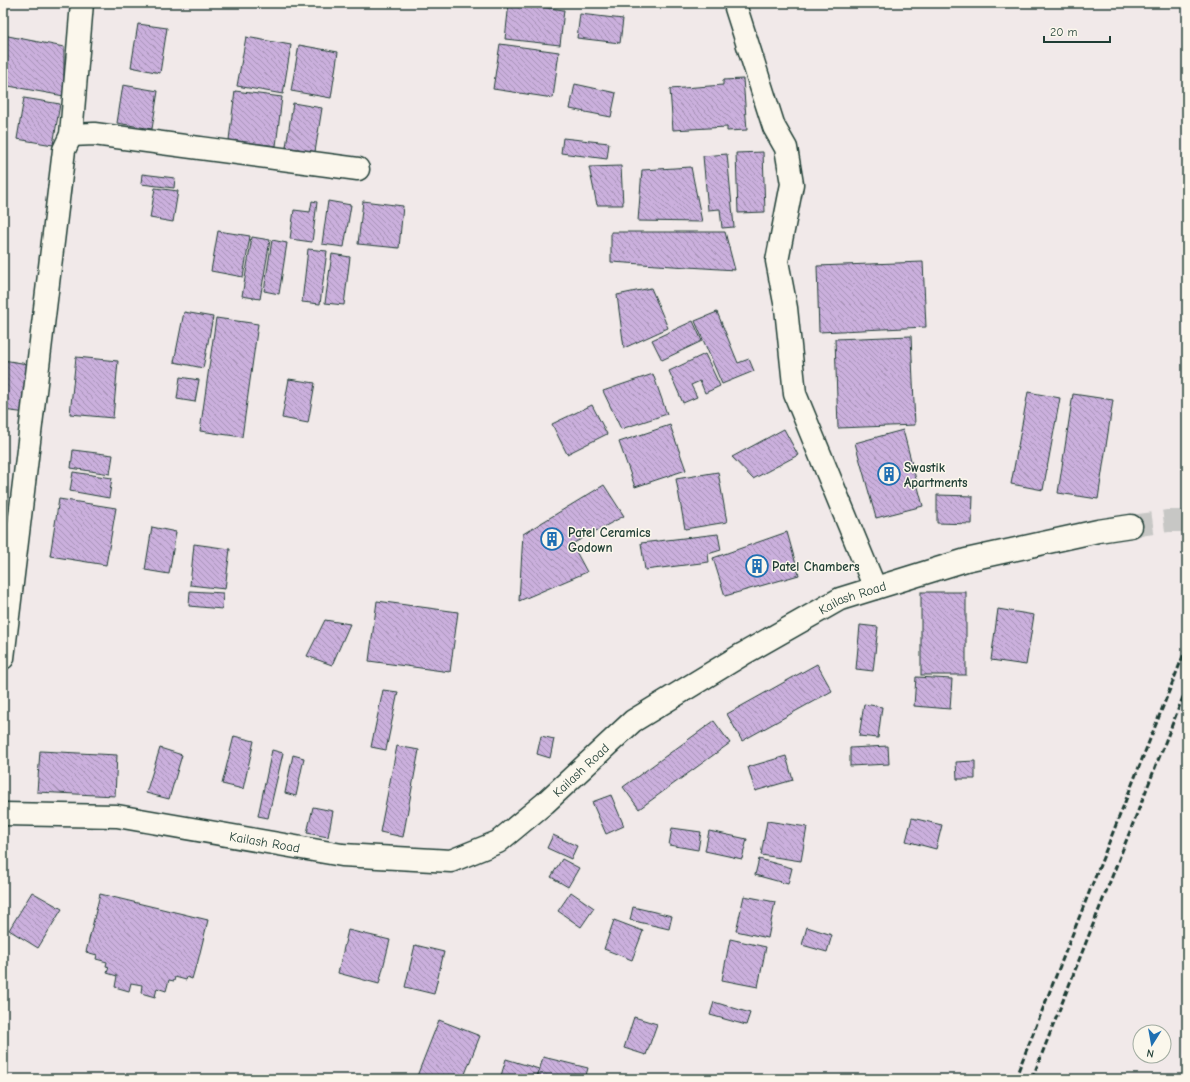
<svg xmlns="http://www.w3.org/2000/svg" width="1190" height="1082" font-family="'Comic Neue',sans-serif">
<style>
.building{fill:url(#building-back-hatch);stroke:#1f3d34}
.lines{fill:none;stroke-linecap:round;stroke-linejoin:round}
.primary-tunnel{stroke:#c7c7c5;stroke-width:22;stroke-dasharray:22 11;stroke-linecap:butt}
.minor-casing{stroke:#1f3d34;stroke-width:25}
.primary-casing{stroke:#1f3d34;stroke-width:25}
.minor{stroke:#fbf7ec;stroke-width:22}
.primary{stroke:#fbf7ec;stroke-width:22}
.rail{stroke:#1f3d34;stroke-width:3;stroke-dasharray:6 3;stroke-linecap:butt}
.labels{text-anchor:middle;stroke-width:3;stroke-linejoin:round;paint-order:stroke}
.poi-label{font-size:13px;font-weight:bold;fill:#1f3d34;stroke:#fbf7ec;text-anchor:start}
.street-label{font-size:13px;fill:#1f3d34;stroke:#fbf7ec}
</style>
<defs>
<pattern id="building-back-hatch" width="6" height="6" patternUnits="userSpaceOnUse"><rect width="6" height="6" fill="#cbb0dd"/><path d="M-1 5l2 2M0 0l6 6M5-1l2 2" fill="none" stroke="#a490b4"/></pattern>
</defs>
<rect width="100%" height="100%" fill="#f1e9e9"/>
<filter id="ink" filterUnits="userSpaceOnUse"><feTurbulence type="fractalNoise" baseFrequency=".025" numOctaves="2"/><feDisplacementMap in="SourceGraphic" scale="8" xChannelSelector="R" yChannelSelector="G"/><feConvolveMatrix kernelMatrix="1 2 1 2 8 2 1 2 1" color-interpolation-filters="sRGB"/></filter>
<g filter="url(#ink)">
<!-- building -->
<g class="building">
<path d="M509 3 564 10 560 45 505 39Z"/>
<path d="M580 14 623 19 620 43 577 38Z"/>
<path d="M138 24 167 28 160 73 131 67Z"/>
<path d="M3 35 64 47V96L3 85Z"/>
<path d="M246 37 291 45 283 94 237 86Z"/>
<path d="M500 44 559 52 553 98 493 89Z"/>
<path d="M299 45 338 52 331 98 291 91Z"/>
<path d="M743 79 747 130 727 131V127L673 130 670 89 723 85V80Z"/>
<path d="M575 84 616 93 611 117 570 109Z"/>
<path d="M123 85 158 91 152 129 117 123Z"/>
<path d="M235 91 282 97 276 146 229 140Z"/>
<path d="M24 98 60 104 53 145 17 139Z"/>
<path d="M293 103 322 108 315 152 286 147Z"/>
<path d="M563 138 609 143 607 159 561 153Z"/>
<path d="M763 152 765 212 738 213 736 153Z"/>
<path d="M727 154 734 227 722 228 720 209 708 210 703 156Z"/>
<path d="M621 166 623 205H597L589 167Z"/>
<path d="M691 167 702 222 638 221 642 170Z"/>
<path d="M142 174 175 178 174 188 141 184Z"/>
<path d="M155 188 178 191 173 222 150 218Z"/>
<path d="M312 201 317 202 312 242 290 239 294 210 310 212Z"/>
<path d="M328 201 351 205 344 247 322 244Z"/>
<path d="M363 201 403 206 399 248 358 244Z"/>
<path d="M218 231 250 236 243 277 211 271Z"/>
<path d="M611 232H725L735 270 611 262Z"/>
<path d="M252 237 270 240 260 299 242 296Z"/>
<path d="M272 240 287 243 279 294 264 291Z"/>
<path d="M308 249 327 251 320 304 302 302Z"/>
<path d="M332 254 350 257 344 305 325 303Z"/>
<path d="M923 262 926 327 819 332 817 266Z"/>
<path d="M651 288 668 328 624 348 617 295Z"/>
<path d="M184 312 213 317 203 368 174 362Z"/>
<path d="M717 312 738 363 749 359 754 371 722 384 695 321Z"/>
<path d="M216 318 258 324 242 437 200 431Z"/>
<path d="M693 321 702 341 662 360 652 340Z"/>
<path d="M911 336 915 425 838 428 835 339Z"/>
<path d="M705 354 720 386 705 393 700 381 691 385 697 397 683 403 669 371Z"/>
<path d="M76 357 118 361 113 418 70 414Z"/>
<path d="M3 360 34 365 27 413 3 410Z"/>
<path d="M653 374 667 414 621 429 603 391Z"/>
<path d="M180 377 199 380 195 402 177 399Z"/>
<path d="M289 379 315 383 308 423 282 418Z"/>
<path d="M1028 392 1060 398 1043 490 1011 484Z"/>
<path d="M1073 394 1113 400 1098 499 1058 493Z"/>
<path d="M592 405 607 434 567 454 552 424Z"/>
<path d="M670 425 686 470 635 487 619 442Z"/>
<path d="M784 429 798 455 753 479 732 457Z"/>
<path d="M903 430 923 506 876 518 855 443Z"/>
<path d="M73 450 113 455 110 474 71 468Z"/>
<path d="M73 472 112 478 109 498 70 491Z"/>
<path d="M718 472 727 522 685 529 676 479Z"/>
<path d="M604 485 624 516 572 544 587 572 519 601 523 534Z"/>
<path d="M937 495 973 496 972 524 937 523Z"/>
<path d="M59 499 116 508 106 565 50 556Z"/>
<path d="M3 514 18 516 13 557 3 556Z"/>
<path d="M152 527 176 532 169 574 145 570Z"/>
<path d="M787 532 799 575 725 596 713 558Z"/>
<path d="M718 534 721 550 708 554 709 562 645 570 641 543Z"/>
<path d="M194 544 230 549 225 589 190 585Z"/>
<path d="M190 591 223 593 222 609 189 606Z"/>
<rect x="921" y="592" width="45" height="83"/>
<path d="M377 601 458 612 450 672 369 661Z"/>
<path d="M998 609 1034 615 1026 665 991 660Z"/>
<path d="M325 620 350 624 332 665 307 656Z"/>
<path d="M860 625 878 627 873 671 856 669Z"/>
<path d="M817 664 832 691 742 741 727 714Z"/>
<path d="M916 677 952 679 950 709 914 706Z"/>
<path d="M383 690 398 692 386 750 371 747Z"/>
<path d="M864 704 882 707 878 738 859 736Z"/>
<path d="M714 721 730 743 639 809 623 787Z"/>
<path d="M234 736 254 741 243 789 222 784Z"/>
<path d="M541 736 554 739 550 758 537 754Z"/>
<path d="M397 746 419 750 403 837 380 832Z"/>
<path d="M888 746 889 764 850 766V748Z"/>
<path d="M160 748 182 755 169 799 146 793Z"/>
<path d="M272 750 283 753 268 818 258 816Z"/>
<path d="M40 751 117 755 115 796 37 792Z"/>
<path d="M293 755 304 758 296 796 285 793Z"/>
<path d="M786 756 793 780 755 791 748 767Z"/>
<path d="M975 761V779H957L956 762Z"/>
<path d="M611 795 624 826 606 834 592 802Z"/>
<path d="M313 807 333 811 328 837 307 833Z"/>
<path d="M912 818 942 825 936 849 906 841Z"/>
<path d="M767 821 807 827 801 861 761 855Z"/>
<path d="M672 828 701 832 698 850 669 845Z"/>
<path d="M709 831 747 839 742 859 705 851Z"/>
<path d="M553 835 577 846 571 859 547 848Z"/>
<path d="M562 859 579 868 568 887 551 877Z"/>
<path d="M759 859 792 868 788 884 755 875Z"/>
<path d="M32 892 62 909 38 948 9 930Z"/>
<path d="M571 892 594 908 581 927 558 911Z"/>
<path d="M100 894 208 920 197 965H196L192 979 187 977 186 980 175 977 174 981 169 980 166 991 157 988 155 997 141 993 142 985 131 983 129 991 115 987 117 976 107 973 109 967 106 966 107 962 96 959 97 955 86 952Z"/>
<path d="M744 896 775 902 768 938 736 931Z"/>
<path d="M633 907 672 916 669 929 630 920Z"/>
<path d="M614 920 643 931 632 960 604 949Z"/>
<path d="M807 927 832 935 827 952 802 945Z"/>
<path d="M348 930 390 940 379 984 338 973Z"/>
<path d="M730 939 766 947 758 987 722 980Z"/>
<path d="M415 945 444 952 434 994 405 987Z"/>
<path d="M714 1002 750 1013 746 1025 710 1015Z"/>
<path d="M634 1017 657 1024 646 1055 624 1048Z"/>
<path d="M439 1020 480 1036 463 1079H424L417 1076Z"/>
<path d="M543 1057 588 1068 585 1079H537Z"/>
<path d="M506 1059 539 1069 536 1079H500Z"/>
</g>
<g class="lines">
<!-- primary-tunnel -->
<path class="primary-tunnel" d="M1131 526 1168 521H1187"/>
<!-- minor casing -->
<g class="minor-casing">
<g id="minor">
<path d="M736 3V8L774 127 786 148 792 184 777 261 786 308 795 394 875 588"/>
<path d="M71 135 94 134 358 169"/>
<path d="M3 658 64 150 71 135 82 3"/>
</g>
</g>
<!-- primary casing -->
<g class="primary-casing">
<g id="primary">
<path id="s1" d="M3 814 117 816 342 855 451 861 498 842 545 803 633 721 743 654 840 599 966 560 1098 531 1131 526"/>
</g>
</g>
<!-- minor -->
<use href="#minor" class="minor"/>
<!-- primary -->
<use href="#primary" class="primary"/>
<!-- rail -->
<g class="rail">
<path d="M1015 1079 1187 646"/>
<path d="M1032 1079 1187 687"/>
</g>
</g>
</g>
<!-- icons -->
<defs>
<g id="building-ring" transform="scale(1.15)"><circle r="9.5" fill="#fbf7ec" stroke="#1f6fb2" stroke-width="1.5"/><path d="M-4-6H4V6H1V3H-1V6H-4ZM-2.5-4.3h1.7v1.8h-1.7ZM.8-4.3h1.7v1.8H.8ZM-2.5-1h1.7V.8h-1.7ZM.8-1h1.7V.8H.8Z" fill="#1f6fb2"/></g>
</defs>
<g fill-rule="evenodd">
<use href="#building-ring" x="889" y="474"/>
<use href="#building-ring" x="552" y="539"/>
<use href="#building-ring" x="757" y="566"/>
</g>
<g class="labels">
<!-- poi labels -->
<g class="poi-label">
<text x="904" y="472">Swastik<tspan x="904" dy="15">Apartments</tspan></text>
<text x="568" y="537">Patel Ceramics<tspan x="568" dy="15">Godown</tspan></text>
<text x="772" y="571">Patel Chambers</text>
</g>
<!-- street labels -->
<g class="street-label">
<text dy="5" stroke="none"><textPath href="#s1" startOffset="936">Kailash Road</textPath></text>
<text dy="5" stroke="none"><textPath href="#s1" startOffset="612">Kailash Road</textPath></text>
<text dy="5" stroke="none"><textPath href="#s1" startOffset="264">Kailash Road</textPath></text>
</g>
</g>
<!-- margin -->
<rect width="1190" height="1082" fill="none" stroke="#fbf7ec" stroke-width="16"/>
<rect x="8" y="8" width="1174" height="1066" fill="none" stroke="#1f3d34" stroke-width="1.5" filter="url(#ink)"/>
<!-- north arrow -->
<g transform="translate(1152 1044) rotate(191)"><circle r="19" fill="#fbf7ec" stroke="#a3ada2"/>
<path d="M0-3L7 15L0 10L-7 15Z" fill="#1f6fb2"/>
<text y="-6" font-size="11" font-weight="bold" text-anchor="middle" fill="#1f3d34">N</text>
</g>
<!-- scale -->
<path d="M1044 36v6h66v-6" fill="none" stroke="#1f3d34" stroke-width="2"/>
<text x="1050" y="36" font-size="12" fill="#1f3d34" stroke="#fbf7ec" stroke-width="3" paint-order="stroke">20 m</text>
</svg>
